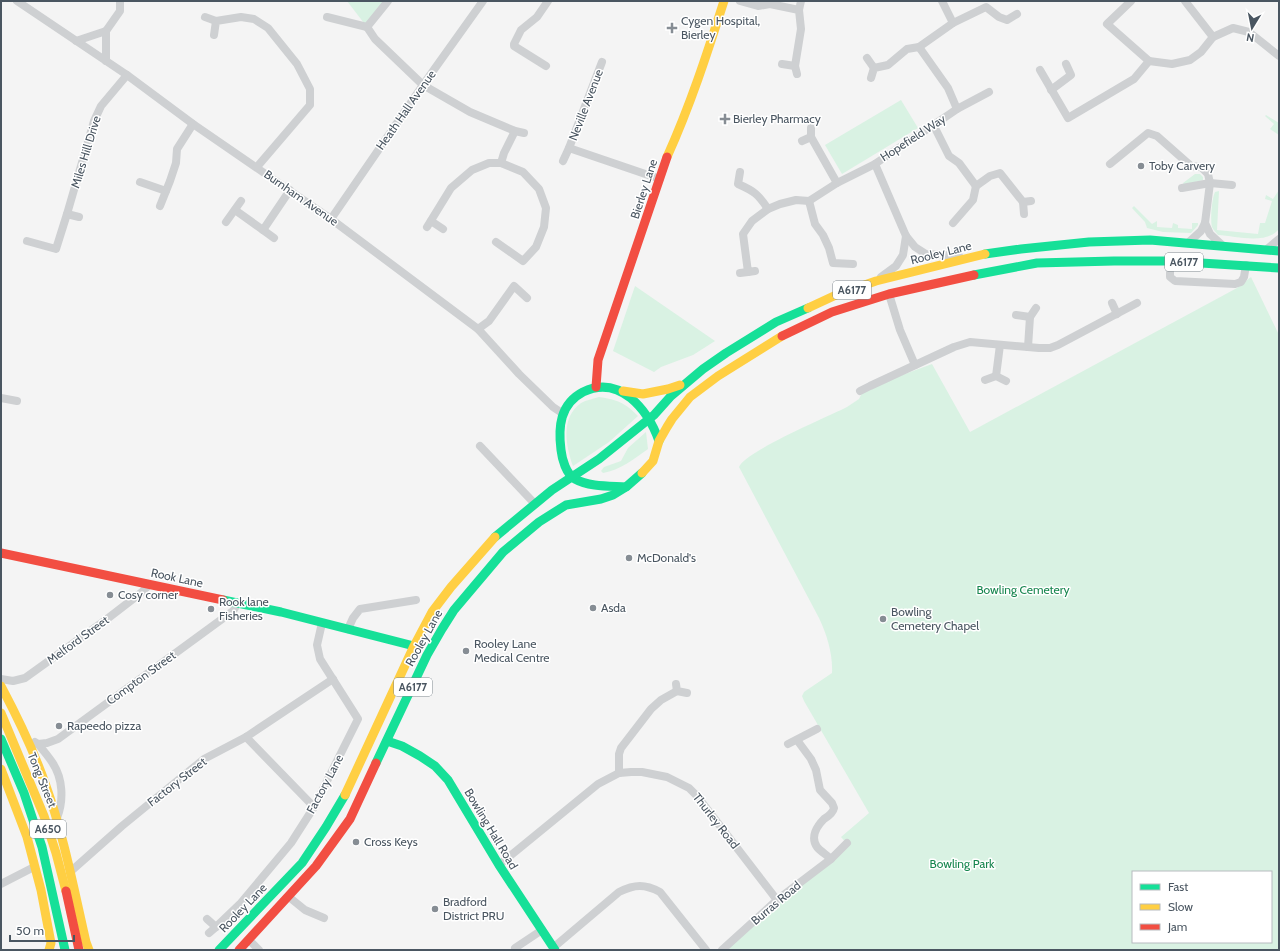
<svg xmlns="http://www.w3.org/2000/svg" width="1280" height="951" font-family="Cabin,sans-serif">
<style>
.green{fill:#d9f2e3;fill-rule:evenodd}
.lines{fill:none;stroke-linecap:round;stroke-linejoin:round}
.street{stroke:#ced0d2;stroke-width:8}
.fast{stroke:#16e098;stroke-width:9}
.slow{stroke:#ffcf43;stroke-width:9}
.jam{stroke:#f24e42;stroke-width:9}
.poi-dot{fill:#868d94;stroke:#fff;stroke-width:1.5}
.labels{text-anchor:middle;stroke-width:3;stroke-linejoin:round;paint-order:stroke}
.shield{fill:#fff;stroke:#808990;stroke-width:1}
.shield-label{font-size:11px;font-weight:bold;fill:#4a5661}
.poi-label{font-size:12px;fill:#4a5661;stroke:#fff;text-anchor:start}
.street-label{font-size:12px;fill:#4a5661;stroke:#fff}
.park-label{font-size:12px;fill:#17864f;stroke:#fff}
</style>
<rect width="100%" height="100%" fill="#f4f4f4"/>
<!-- green -->
<g class="green">
<path d="M347 1H388L367 27Z"/>
<path d="M901 100 918 128 842 174 825 145Z"/>
<path d="M1266 115 1279 123V135L1270 129 1274 124 1265 116Z"/>
<path d="M1195 174H1200L1203 177V180L1184 185 1183 183Z"/>
<path d="M1279 190V229C1266 245 1236 236 1218 235 1216 232 1213 230 1212 227 1210 220 1212 198 1215 192L1219 191 1217 230 1258 234 1260 223H1265L1272 201 1265 199 1266 195 1273 199Z"/>
<path d="M1134 206 1152 224 1157 221V227L1172 228 1173 223 1178 225V228L1192 229V223H1198V225L1191 233 1163 232 1147 228 1145 222 1132 208Z"/>
<path d="M1251 277 1279 335V950H722L848 845 841 837 869 813 804 701 802 696 804 692 832 673C833 654 827 635 819 618L739 467C746 451 827 417 847 407L859 399 862 393 894 378 932 364 970 432 1237 288ZM1133 872H1271V942H1133Z"/>
<path d="M635 286 715 341 693 355 661 367 654 372 613 351Z"/>
<path d="M599 397C618 400 624 402 638 416L609 442 573 466C566 446 560 418 581 403 586 400 593 399 599 397Z"/>
<path d="M646 432 648 449C634 459 620 470 603 473L601 471 604 467 621 461 628 448Z"/>
</g>
<g class="lines">
<!-- street -->
<g class="street">
<path d="M17 1 127 75 193 124 331 219 478 329 519 374 553 407 562 413"/>
<path d="M388 1 367 27 375 39 423 85 470 112 515 131 524 133"/>
<path d="M740 1 758 6 770 4 799 10 801 29 795 66 797 74"/>
<path d="M942 1 953 23 919 47 948 88 957 109C930 128 902 145 875 164L906 236 915 247 926 254 959 256"/>
<path d="M1131 1 1107 24 1149 61"/>
<path d="M1185 1 1213 37"/>
<path d="M799 10 801 1"/>
<path d="M205 17 216 21"/>
<path d="M327 17 367 27"/>
<path d="M953 23 986 7 999 17 1007 20 1017 14"/>
<path d="M214 35 216 21 241 17 254 19 268 28 297 64 310 89V105L257 167"/>
<path d="M76 41 106 31"/>
<path d="M867 58 874 68"/>
<path d="M106 61V31L120 11V1"/>
<path d="M1149 61 1172 64 1190 60 1201 52 1213 37 1233 28 1249 32 1279 56"/>
<path d="M782 64 795 66"/>
<path d="M546 66 514 46V44L521 30 537 17 548 1"/>
<path d="M1040 70 1068 118 1134 79 1149 61"/>
<path d="M871 78 874 68 888 65 907 49 919 47"/>
<path d="M1051 90 1071 75 1066 64"/>
<path d="M957 109 989 92"/>
<path d="M934 126 949 156 959 163 976 186 990 176 1000 173 1023 202 1031 201"/>
<path d="M811 128V137L837 183"/>
<path d="M802 141 811 137"/>
<path d="M569 148 602 62"/>
<path d="M563 161 569 148 660 179"/>
<path d="M501 163 504 153 515 131"/>
<path d="M1110 164 1148 133 1157 136 1191 166 1201 167 1208 174 1210 183 1205 223 1201 231 1188 243"/>
<path d="M740 172 738 184C754 191 758 194 768 209"/>
<path d="M140 182 166 191"/>
<path d="M1182 188 1210 183 1232 185"/>
<path d="M809 201 815 224 823 235 829 248 833 263 853 264"/>
<path d="M1023 202 1024 214"/>
<path d="M160 206 170 181 176 163 177 149 193 124"/>
<path d="M235 210 263 230 290 190"/>
<path d="M67 214 94 121 101 106 127 75"/>
<path d="M331 219 423 85 483 1"/>
<path d="M431 221 443 229"/>
<path d="M226 222 241 201"/>
<path d="M953 223 973 200 976 186"/>
<path d="M1205 223 1210 234 1222 245"/>
<path d="M427 227 451 188 472 170 489 163H501L523 172 539 189 546 208 544 227 536 247 523 261 496 242"/>
<path d="M263 230 274 238"/>
<path d="M27 241 56 249 67 214 79 217"/>
<path d="M1267 249 1279 239"/>
<path d="M1170 261V277L1175 281 1235 284 1241 282 1244 277 1246 265"/>
<path d="M755 271 748 272 743 234 752 221 768 209 780 204 796 200 809 201 837 183 875 164"/>
<path d="M740 273 748 272"/>
<path d="M881 277 896 266 903 255 906 236"/>
<path d="M889 294 900 330 915 365"/>
<path d="M1112 303 1117 314"/>
<path d="M1016 315 1030 317 1036 308"/>
<path d="M478 329 489 321 514 286 527 298"/>
<path d="M1028 347 1030 317"/>
<path d="M996 376 1000 345"/>
<path d="M985 380 996 376 1006 381"/>
<path d="M860 391 870 386 954 347 970 342 1039 348H1050L1058 345 1137 303"/>
<path d="M1 398 17 401"/>
<path d="M480 446 535 504"/>
<path d="M348 629 353 618 360 609 416 600"/>
<path d="M1 679 13 681 25 678 107 619 142 592 149 585"/>
<path d="M676 684 677 691 687 693"/>
<path d="M246 737 314 807"/>
<path d="M797 740 811 759 816 770 820 790 832 803 834 808C833 813 829 816 824 819 817 826 810 837 817 847 820 851 827 855 831 859"/>
<path d="M35 742 38 744C43 750 48 756 52 762 63 778 64 800 57 818"/>
<path d="M38 744 47 743 58 739 233 611 238 603"/>
<path d="M788 744 817 729"/>
<path d="M619 773V754L621 748 651 709 661 700 677 691"/>
<path d="M499 865 598 784 619 773 631 772H642L667 777 689 788 697 796 777 900"/>
<path d="M70 872 122 826 204 759 246 737 333 679"/>
<path d="M1 884 34 867"/>
<path d="M289 897 305 910 324 918"/>
<path d="M207 919 216 927 209 933"/>
<path d="M216 927 240 904 291 843 314 807 358 719 320 659 317 645 322 623"/>
<path d="M249 940 259 950"/>
<path d="M554 947 619 892C635 884 645 884 660 892L706 950"/>
<path d="M515 948 542 930"/>
<path d="M722 950 777 900 831 859 847 843"/>
</g>
<!-- fast -->
<g class="fast">
<path d="M985 254 1021 249 1089 242 1150 240 1279 251"/>
<path d="M974 275 1037 263 1114 261H1170L1279 268"/>
<path d="M626 487C610 486 589 487 575 479 566 474 562 459 561 450 558 427 560 404 583 392 620 374 648 410 659 441"/>
<path d="M495 537 552 490 599 459 654 415 671 396 703 369 726 353 776 322 808 308"/>
<path d="M223 600 281 612 414 646"/>
<path d="M1 739 24 793 42 847 65 950"/>
<path d="M387 741 402 746 420 756 435 766 448 780 499 865 555 950"/>
<path d="M376 763 427 655 442 629 454 610 503 552 539 522 566 505 601 499 613 495 626 487 642 473"/>
<path d="M219 950 302 863 326 827 345 795"/>
</g>
<!-- slow -->
<g class="slow">
<path d="M667 157C690 106 707 54 724 1"/>
<path d="M808 308 836 295 876 281 985 254"/>
<path d="M623 391 643 394 668 389 680 385"/>
<path d="M642 473 653 461 659 441 667 427 672 419 690 397 718 376 782 336"/>
<path d="M1 686C18 718 34 751 46 786 64 836 74 890 86 942L89 950"/>
<path d="M1 713 44 816 56 853 66 891"/>
<path d="M1 769 27 837 41 890 51 943 49 950"/>
<path d="M345 795 414 646 432 612 451 587 495 537"/>
</g>
<!-- jam -->
<g class="jam">
<path d="M782 336 832 312 889 294 974 275"/>
<path d="M596 387 598 360 667 157"/>
<path d="M1 553 223 600"/>
<path d="M66 891 79 950"/>
<path d="M239 950 316 866 350 819 376 763"/>
</g>
</g>
<!-- markers -->
<g class="poi-dot">
<path d="M670 22h4v4h4v4h-4v4h-4v-4h-4v-4h4z"/>
<path d="M723 113h4v4h4v4h-4v4h-4v-4h-4v-4h4z"/>
<circle cx="1141" cy="166" r="4"/>
<circle cx="629" cy="558" r="4"/>
<circle cx="110" cy="595" r="4"/>
<circle cx="593" cy="608" r="4"/>
<circle cx="211" cy="609" r="4"/>
<circle cx="883" cy="619" r="4"/>
<circle cx="466" cy="651" r="4"/>
<circle cx="59" cy="726" r="4"/>
<circle cx="356" cy="842" r="4"/>
<circle cx="435" cy="909" r="4"/>
</g>
<g class="labels">
<!-- shield labels -->
<g class="shield">
<rect x="1165" y="253" width="38" height="18" rx="3"/>
<rect x="833" y="281" width="38" height="18" rx="3"/>
<rect x="394" y="678" width="38" height="18" rx="3"/>
<rect x="30" y="820" width="36" height="18" rx="3"/>
</g>
<g class="shield-label">
<text x="1184" y="266">A6177</text>
<text x="852" y="294">A6177</text>
<text x="413" y="691">A6177</text>
<text x="48" y="833">A650</text>
</g>
<!-- poi labels -->
<g class="poi-label">
<text x="681" y="25">Cygen Hospital,<tspan x="681" dy="14">Bierley</tspan></text>
<text x="733" y="123">Bierley Pharmacy</text>
<text x="1149" y="170">Toby Carvery</text>
<text x="637" y="562">McDonald's</text>
<text x="118" y="599">Cosy corner</text>
<text x="219" y="606">Rook lane<tspan x="219" dy="14">Fisheries</tspan></text>
<text x="601" y="612">Asda</text>
<text x="891" y="616">Bowling<tspan x="891" dy="14">Cemetery Chapel</tspan></text>
<text x="474" y="648">Rooley Lane<tspan x="474" dy="14">Medical Centre</tspan></text>
<text x="67" y="730">Rapeedo pizza</text>
<text x="364" y="846">Cross Keys</text>
<text x="443" y="906">Bradford<tspan x="443" dy="14">District PRU</tspan></text>
</g>
<!-- street labels -->
<g class="street-label">
<text transform="translate(586 105) rotate(-69)" y="4">Neville Avenue</text>
<text transform="translate(406 110) rotate(-55)" y="4">Heath Hall Avenue</text>
<text transform="translate(913 138) rotate(-33)" y="4">Hopefield Way</text>
<text transform="translate(86 152) rotate(-73)" y="4">Miles Hill Drive</text>
<text transform="translate(644 189) rotate(-72)" y="4">Bierley Lane</text>
<text transform="translate(301 198) rotate(35)" y="4">Burnham Avenue</text>
<text transform="translate(941 253) rotate(-14)" y="4">Rooley Lane</text>
<text transform="translate(177 578) rotate(12)" y="4">Rook Lane</text>
<text transform="translate(424 638) rotate(-61)" y="4">Rooley Lane</text>
<text transform="translate(78 640) rotate(-36)" y="4">Melford Street</text>
<text transform="translate(141 678) rotate(-36)" y="4">Compton Street</text>
<text transform="translate(42 780) rotate(68)" y="4">Tong Street</text>
<text transform="translate(177 782) rotate(-38)" y="4">Factory Street</text>
<text transform="translate(325 784) rotate(-62)" y="4">Factory Lane</text>
<text transform="translate(716 821) rotate(52)" y="4">Thurley Road</text>
<text transform="translate(491 829) rotate(59)" y="4">Bowling Hall Road</text>
<text transform="translate(776 903) rotate(-40)" y="4">Burras Road</text>
<text transform="translate(243 908) rotate(-46)" y="4">Rooley Lane</text>
</g>
<!-- park labels -->
<g class="park-label">
<text x="1023" y="594">Bowling Cemetery</text>
<text x="962" y="868">Bowling Park</text>
</g>
</g>
<!-- border -->
<rect width="1280" height="951" fill="none" stroke="#4a5661" stroke-width="4"/>
<!-- legend -->
<rect x="1132" y="871" width="140" height="72" fill="#ffffff" stroke="#b7bbc0"/>
<rect x="1140" y="884" width="20" height="6" fill="#16e098" stroke="#b7bbc0"/>
<text x="1168" y="891" font-size="12" fill="#4a5661">Fast</text>
<rect x="1140" y="904" width="20" height="6" fill="#ffcf43" stroke="#b7bbc0"/>
<text x="1168" y="911" font-size="12" fill="#4a5661">Slow</text>
<rect x="1140" y="924" width="20" height="6" fill="#f24e42" stroke="#b7bbc0"/>
<text x="1168" y="931" font-size="12" fill="#4a5661">Jam</text>
<!-- north arrow -->
<g transform="translate(1252 28) rotate(190)" stroke="#ffffff" stroke-width="3" paint-order="stroke">
<path d="M0-3L7 15L0 10L-7 15Z" fill="#4a5661"/>
<text y="-6" font-size="11" font-weight="bold" text-anchor="middle" fill="#4a5661">N</text>
</g>
<!-- scale -->
<path d="M10 935v6h64v-6" fill="none" stroke="#4a5661" stroke-width="2"/>
<text x="16" y="935" font-size="12" fill="#4a5661" stroke="#ffffff" stroke-width="3" paint-order="stroke">50 m</text>
</svg>
